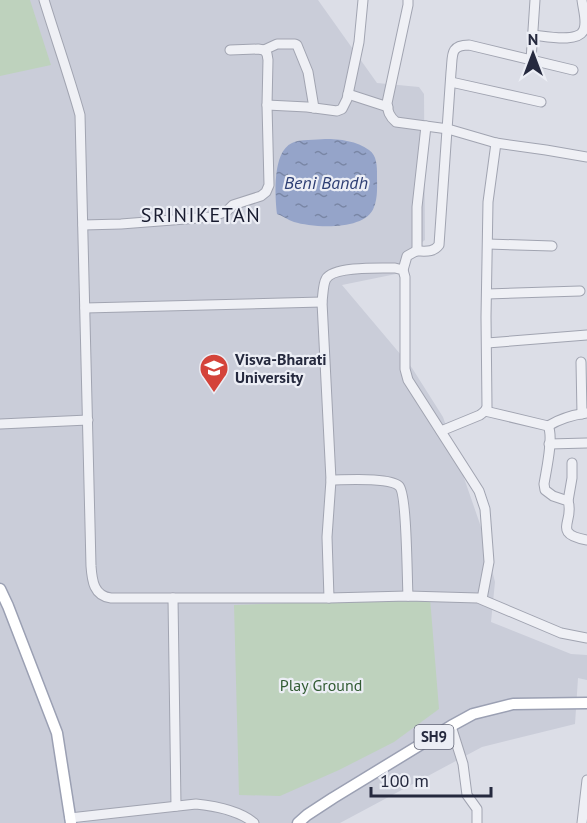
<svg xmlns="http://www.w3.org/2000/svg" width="587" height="823" font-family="'PT Sans',sans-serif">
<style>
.built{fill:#cacdd9}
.park{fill:#bed2bd}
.water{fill:url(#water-ripples)}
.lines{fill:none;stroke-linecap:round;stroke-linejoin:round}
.minor-casing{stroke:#a1a4b1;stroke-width:11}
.major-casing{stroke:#9ba0b3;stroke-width:13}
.minor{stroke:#eff0f5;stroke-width:9}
.major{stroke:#fff;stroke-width:10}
.labels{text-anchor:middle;stroke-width:4.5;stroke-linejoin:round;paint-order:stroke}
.shield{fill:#eceef5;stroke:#616475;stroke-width:1.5}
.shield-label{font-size:15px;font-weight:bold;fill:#25293e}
.poi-label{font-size:16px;font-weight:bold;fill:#25293e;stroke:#eceef5;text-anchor:start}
.park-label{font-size:16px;fill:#325b33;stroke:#eceef5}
.water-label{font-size:18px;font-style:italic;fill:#2e3f74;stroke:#eceef5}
.quarter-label{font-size:20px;letter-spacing:1.5px;fill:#181b2f;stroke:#eceef5}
</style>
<defs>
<pattern id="water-ripples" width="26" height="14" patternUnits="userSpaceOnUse" patternTransform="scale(1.5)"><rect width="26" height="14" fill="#95a4c9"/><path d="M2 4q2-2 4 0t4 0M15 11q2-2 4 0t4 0" fill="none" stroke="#7986a5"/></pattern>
</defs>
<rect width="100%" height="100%" fill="#dcdee7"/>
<!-- built -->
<path class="built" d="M0 0H318L377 83 419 87 424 94 425 240 402 257 396 274 342 285 412 368 443 417 482 530 495 582 491 622 571 654 587 655V680L578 678 575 724 482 747 340 823H0Z"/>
<!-- park -->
<g class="park">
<path d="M0 0H30L51 65 0 76Z"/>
<path d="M430 598 439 709 394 742 339 770 280 796 239 795 234 605Z"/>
</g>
<!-- water -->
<path class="water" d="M325 139C340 139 357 141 369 150 377 155 377 167 377 175 377 185 378 198 374 207 366 231 314 228 294 222 288 220 283 216 277 214 275 196 272 152 292 143 299 139 317 140 325 139Z"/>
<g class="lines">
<!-- minor casing -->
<g class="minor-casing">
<g id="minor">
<path d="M44 0C56 39 69 76 80 115L91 566C92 581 94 596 111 598H329L408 596 478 598 561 633 587 638"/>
<path d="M408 0V5L387 103C388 112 389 116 396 122L448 129 496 143 546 150 587 157"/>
<path d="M533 35C545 36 580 44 584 29 587 21 583 9 582 0"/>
<path d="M264 50 277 44H295L297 45 308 72 314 108"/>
<path d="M531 60 535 0"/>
<path d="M451 82 541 102"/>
<path d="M348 94 388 107"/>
<path d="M267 105 307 107 337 111 342 109 347 99 359 42 363 0"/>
<path d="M83 225 121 224 211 217 227 211 233 205 261 196 266 192 269 185 267 105 268 60 267 54 264 50 258 49 230 50"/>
<path d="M488 244 552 246"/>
<path d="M416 251C425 251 433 253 439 245L451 72C453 56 449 45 469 45L573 70"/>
<path d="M403 270 407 256 416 251 417 248V207L426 126"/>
<path d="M487 294 580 291"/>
<path d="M85 308 322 302"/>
<path d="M487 343 587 335"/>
<path d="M581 362 582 414"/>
<path d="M485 411 548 426C554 437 546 471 544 484L545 490 553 496 568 501C575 521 551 534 587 540"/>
<path d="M0 424 88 420"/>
<path d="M548 426C561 418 572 415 587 413"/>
<path d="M441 431 480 415 485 411 487 407 486 317 488 202 496 143"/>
<path d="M549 444 587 443"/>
<path d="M331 480C346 480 389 477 399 486 407 493 407 580 408 596"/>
<path d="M568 501 572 478V463"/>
<path d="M173 598 176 806"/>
<path d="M329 598 327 537 331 480 322 302C323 295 323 284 326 279 333 266 381 268 395 268L403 270 405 277V369L408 380 472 480 479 491 485 509 489 562 482 599"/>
<path d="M451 726 463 764 467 795 477 809V823"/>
<path d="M70 818 196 804C215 806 239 810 254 823"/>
<path d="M582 823 587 780"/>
</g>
</g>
<!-- major casing -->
<g class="major-casing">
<g id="major">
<path d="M0 589 8 606 57 733 71 823"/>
<path d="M298 823 307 815 333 798 451 726 473 714 513 704 587 703"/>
</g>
</g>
<!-- minor -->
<use href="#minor" class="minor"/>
<!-- major -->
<use href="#major" class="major"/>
</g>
<!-- icons -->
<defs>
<g id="university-pin" transform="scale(1.5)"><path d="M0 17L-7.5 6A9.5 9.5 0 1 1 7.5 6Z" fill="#d4433a" stroke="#eceef5"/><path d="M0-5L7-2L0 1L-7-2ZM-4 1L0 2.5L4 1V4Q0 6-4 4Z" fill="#fff"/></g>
</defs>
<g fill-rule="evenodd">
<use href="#university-pin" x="214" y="368"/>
</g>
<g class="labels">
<!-- shield labels -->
<rect class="shield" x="414.5" y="725" width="39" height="24" rx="4.5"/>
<g class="shield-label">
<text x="434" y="742">SH9</text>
</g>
<!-- poi labels -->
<g class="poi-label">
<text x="235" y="365">Visva-Bharati<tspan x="235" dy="18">University</tspan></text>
</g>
<!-- park labels -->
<g class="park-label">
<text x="321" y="691">Play Ground</text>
</g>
<!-- water labels -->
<g class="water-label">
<text x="326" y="189">Beni Bandh</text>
</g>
<!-- quarter labels -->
<g class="quarter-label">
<text x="201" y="222">SRINIKETAN</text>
</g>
</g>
<!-- north arrow -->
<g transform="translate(533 54)" stroke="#eceef5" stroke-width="4.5" paint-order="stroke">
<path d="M0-4.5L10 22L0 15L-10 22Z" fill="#25293e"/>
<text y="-9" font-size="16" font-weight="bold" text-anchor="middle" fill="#25293e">N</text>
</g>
<!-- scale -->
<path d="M371 787v9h120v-9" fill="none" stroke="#25293e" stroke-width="3"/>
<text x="380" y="787" font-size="18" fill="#25293e" stroke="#eceef5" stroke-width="4.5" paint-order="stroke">100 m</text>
</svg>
